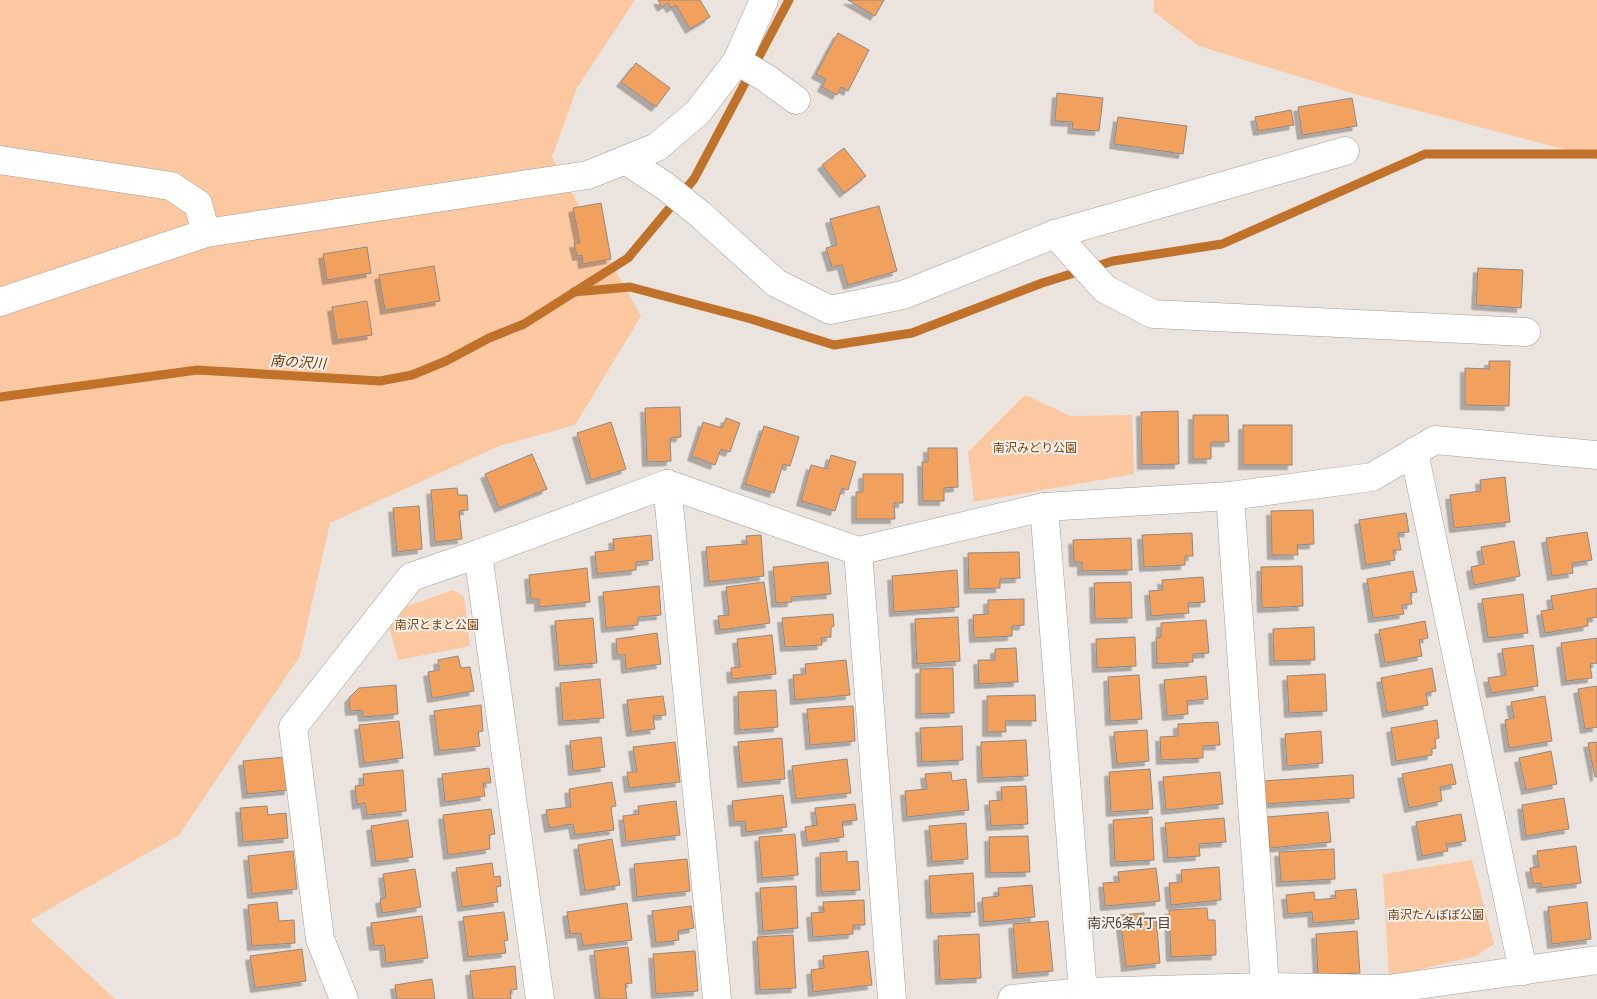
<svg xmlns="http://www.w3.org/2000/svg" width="1597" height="999" font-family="'Roboto Condensed','Noto Sans JP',sans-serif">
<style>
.green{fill:#fcc8a1}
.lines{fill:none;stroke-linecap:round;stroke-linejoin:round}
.stream{stroke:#c0722b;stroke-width:9}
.building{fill:#f2a05d;stroke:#908984;filter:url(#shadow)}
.minor-casing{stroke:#a59e99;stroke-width:29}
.minor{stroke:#fff;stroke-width:28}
.labels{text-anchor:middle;stroke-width:4;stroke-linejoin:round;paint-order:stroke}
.park-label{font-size:12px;fill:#76410d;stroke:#f8f0eb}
.water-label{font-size:14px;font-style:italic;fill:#6a3600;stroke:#f8f0eb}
.neighbourhood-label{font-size:14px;fill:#4a4440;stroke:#f8f0eb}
</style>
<defs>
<filter id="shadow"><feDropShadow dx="-4.5" dy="4.5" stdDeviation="0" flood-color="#0004"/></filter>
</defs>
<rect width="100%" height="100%" fill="#eae3de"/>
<!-- green -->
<g class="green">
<path d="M0 0H635L577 88 552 157 641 316 575 425 499 446 330 523 300 656 179 835 30 920 115 999H0Z"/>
<path d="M1154 0H1597V160L1590 156 1362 96 1199 46 1154 12Z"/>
<path d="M1025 395 1071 416 1132 415 1134 474 974 502 968 452Z"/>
<path d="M453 590 464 596 470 646 398 660 388 622 400 609Z"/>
<path d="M1472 860 1494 944 1476 956 1389 977 1383 874Z"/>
</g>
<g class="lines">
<!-- stream -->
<g class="stream">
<path d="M574 292 630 287 751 319 834 345 912 333 1042 283 1113 261 1222 244 1425 154H1597"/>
<path d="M0 397 197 370 380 381 412 375 446 361 489 338 524 324 628 258 694 179 789 0"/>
</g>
</g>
<!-- building -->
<g class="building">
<path d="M658 0H700L710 17 690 29 676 5 671 8 668 3 662 7Z"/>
<path d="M848 0H884L875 16Z"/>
<path d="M838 33 869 50 848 91 841 87 837 95 822 87 826 79 816 74Z"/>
<path d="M636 63 670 88 656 107 621 82Z"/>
<path d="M1057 93 1103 98 1099 131 1072 129 1073 122 1055 121Z"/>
<path d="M1352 98 1357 126 1302 135 1298 107Z"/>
<path d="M1291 110 1294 125 1258 131 1255 117Z"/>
<path d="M1118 117 1187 126 1183 154 1114 144Z"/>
<path d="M844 148 866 176 844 193 822 165Z"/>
<path d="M601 203 611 259 583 264 582 255 577 256 574 243H580L573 208Z"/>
<path d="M879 206 897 271 848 285 842 265 832 267 826 248 837 245 830 219Z"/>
<path d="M367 247 371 273 327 280 323 254Z"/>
<path d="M434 266 440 301 385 310 379 275Z"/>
<path d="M1478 268 1523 270 1521 308 1476 305Z"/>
<path d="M367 301 372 335 337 340 332 307Z"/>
<path d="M1489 361H1510L1509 406 1465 405V368L1489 369Z"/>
<path d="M680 407 681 437 670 438 671 461 647 462 645 408Z"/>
<path d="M1178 411 1179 464 1142 465 1141 412Z"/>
<path d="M1193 415H1228L1229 442H1211V459H1193Z"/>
<path d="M726 418 740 423 730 452 721 449 715 465 692 456 703 422 722 428Z"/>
<path d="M611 422 626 469 591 480 577 433Z"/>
<rect x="1243" y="425" width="49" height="40"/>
<path d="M764 426 799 437 790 466 783 464 774 493 745 484Z"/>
<path d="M928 448H957L958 487 944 488V501H923L922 462H928Z"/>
<path d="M532 454 547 489 499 508 485 474Z"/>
<path d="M831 455 856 462 848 490 842 488 835 511 801 501 811 465 827 469Z"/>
<path d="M863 474H903V503H894L895 519H856V492H863Z"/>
<path d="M1505 477 1510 522 1454 528 1450 495 1481 491 1480 480Z"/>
<path d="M457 488 458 495H467L468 510 459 511 462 539 435 542 431 490Z"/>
<path d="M419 506 422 549 397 552 393 508Z"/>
<path d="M1313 510 1314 544 1297 545 1298 555H1272L1271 511Z"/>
<path d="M1406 513 1409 532 1398 533 1401 550H1393L1395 560 1366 565 1359 520Z"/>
<path d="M1587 532 1592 560 1572 563 1573 573 1552 576 1546 538Z"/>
<path d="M1192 533 1193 556H1185V565L1144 567 1142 535Z"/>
<path d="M651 535 653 560 636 562V570L597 574 595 552 614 550 613 539Z"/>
<path d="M761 535 764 576 709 582 706 547 747 544 746 536Z"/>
<path d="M1131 538 1132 570 1082 571V562H1074L1073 540Z"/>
<path d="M1514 541 1520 576 1474 585 1471 567 1484 564 1481 547Z"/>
<path d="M1019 552 1020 578 1000 579V588L969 589 968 553Z"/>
<path d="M828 562 831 594 792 597V602L776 603 773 567Z"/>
<path d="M1302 566 1303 606 1262 608 1261 567Z"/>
<path d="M587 568 590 602 539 607V599H531L529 575Z"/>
<path d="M957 570 959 607 894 612 892 576Z"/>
<path d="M1413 571 1417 592 1410 593 1412 604 1402 605 1404 614 1373 618 1367 579Z"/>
<path d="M1203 577 1205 602 1188 603 1189 613 1151 616 1149 591 1163 590 1162 580Z"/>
<path d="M764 582 770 623 720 630 718 616 729 615 726 587Z"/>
<path d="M1131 582 1132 618 1095 619 1094 583Z"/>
<path d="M659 586 661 615 638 617V625L606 628 603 592Z"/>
<path d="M1597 588V617L1587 619 1588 626 1545 633 1541 611 1553 609 1551 596Z"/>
<path d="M1523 594 1528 633 1488 638 1482 599Z"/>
<path d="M1024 599V625L1012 626V636L974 638 973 615 988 614V600Z"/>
<path d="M833 614 834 626 831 627V637L821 638 822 645 785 647 782 618Z"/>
<path d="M958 617 960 661 917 664 915 619Z"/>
<path d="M593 618 597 663 559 666 555 621Z"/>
<path d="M1206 620 1209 653 1193 654V662L1157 664 1156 638 1161 637V623Z"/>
<path d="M1425 621 1428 638 1419 640 1422 656 1385 663 1379 630Z"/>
<path d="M1314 627 1315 660 1274 661 1273 629Z"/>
<path d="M657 633 661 664 626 669 625 655H617L616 639Z"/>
<path d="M772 635 776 674 732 679 731 668 740 667 737 639Z"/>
<path d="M1135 637 1136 666 1097 668 1096 639Z"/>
<path d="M1597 638V663L1590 664 1592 678 1566 681 1561 643Z"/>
<path d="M1533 645 1538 686 1491 693 1488 678 1506 675 1502 649Z"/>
<path d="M1016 648 1018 682 979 684 978 660H995V649Z"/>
<path d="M458 656 461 668 470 667 474 691 432 698 428 672 439 670 438 660Z"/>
<path d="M846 660 850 695 795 700 793 675 806 674 805 664Z"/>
<path d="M953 668 954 713 920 714V669Z"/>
<path d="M1432 668 1436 691 1426 693 1428 705 1387 713 1381 678Z"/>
<path d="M1325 674 1327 711 1289 713 1287 676Z"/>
<path d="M1139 675 1142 719 1110 721 1108 677Z"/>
<path d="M1206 676 1208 699 1187 701 1188 714 1167 716 1164 680Z"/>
<path d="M600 679 604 718 563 721 560 683Z"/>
<path d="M396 685 398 714 363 717 362 710 350 711 349 698 359 688Z"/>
<path d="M1597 686V727L1585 729 1578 689Z"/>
<path d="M776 690 778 727 739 730 738 692Z"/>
<path d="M1035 695 1036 721H1005L1006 732H987V696Z"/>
<path d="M663 696 666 715 653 716 655 729 631 732 627 700Z"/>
<path d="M1545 696 1552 741 1509 748 1505 720 1514 718 1511 702Z"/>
<path d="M481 705 483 731 478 732 480 746 439 751 434 711Z"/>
<path d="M853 706 855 741 810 745 807 709Z"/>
<path d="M1437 720 1439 738 1435 739 1436 748 1432 749V755L1396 761 1391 728Z"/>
<path d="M399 721 403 758 364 763 359 725Z"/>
<path d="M1218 722 1220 745 1203 746V758L1161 760 1160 737 1178 736V724Z"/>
<path d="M962 726 963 760 922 762 920 728Z"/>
<path d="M1147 730 1149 761 1117 764 1114 732Z"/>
<path d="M1321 731 1323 763 1287 766 1285 734Z"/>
<path d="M601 737 605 767 573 771 570 741Z"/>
<path d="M782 738 785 779 742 783 738 742Z"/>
<path d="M1026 740 1028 776 982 778 981 742Z"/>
<path d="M675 742 680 782 629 788 627 772H637L633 747Z"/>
<path d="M1597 742V776L1595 777 1588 743Z"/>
<path d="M1551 751 1557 784 1526 790 1519 758Z"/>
<path d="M285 757 289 790 247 794 243 761Z"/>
<path d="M847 759 851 793 796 799 792 766Z"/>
<path d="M1452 764 1456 784 1440 787 1442 801 1409 808 1402 774Z"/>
<path d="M489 768 491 783H483L485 796 445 802 442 774Z"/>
<path d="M1150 769 1153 809 1111 812 1109 772Z"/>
<path d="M403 770 406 811 367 815 365 803 357 805 355 786 364 785 363 774Z"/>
<path d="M951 772 952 781 966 779 969 810 907 817 905 791 927 789 925 774Z"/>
<path d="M1220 772 1223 804 1166 810 1163 777Z"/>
<path d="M1353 775 1354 798 1265 804 1263 781Z"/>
<path d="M612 782 616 806 611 807 614 830 575 835 573 824 549 828 546 810 571 807 569 789Z"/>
<path d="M1026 786 1028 824 991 826 989 801 1002 800 1001 787Z"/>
<path d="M783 795 787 827 746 832 745 821 734 822 732 801Z"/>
<path d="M1564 798 1569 829 1526 836 1522 805Z"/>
<path d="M676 801 680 835 626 842 623 816 639 814 638 806Z"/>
<path d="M855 804 857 820 842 822 844 837 807 842 805 827 817 825 815 808Z"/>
<path d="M267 806 268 815 286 813 288 838 243 842 240 808Z"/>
<path d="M491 809 495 834 489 835 490 849 448 855 443 815Z"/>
<path d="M1328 812 1331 842 1270 848 1267 817Z"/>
<path d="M1461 814 1466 841 1446 844 1448 851 1422 856 1416 822Z"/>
<path d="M1152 817 1154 860 1115 862 1113 820Z"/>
<path d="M1224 818 1226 842 1199 844 1200 856 1168 858 1165 823Z"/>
<path d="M408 820 413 857 376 862 371 826Z"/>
<path d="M966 823 968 859 932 862 929 826Z"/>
<path d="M795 834 798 875 762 878 759 837Z"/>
<path d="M1028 836 1030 872 990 873 989 837Z"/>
<path d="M612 839 620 885 585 891 578 845Z"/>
<path d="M1576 846 1581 883 1541 888V883L1533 884 1530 868 1539 867 1537 851Z"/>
<path d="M1334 849 1335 879 1281 882 1279 852Z"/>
<path d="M293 851 297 889 252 894 248 856Z"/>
<path d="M847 851V862L858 861 860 890 821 892 820 853Z"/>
<path d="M687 859 690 891 637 897 634 864Z"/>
<path d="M492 863 494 877 500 876 501 886 496 887 498 902 462 907 456 868Z"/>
<path d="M1219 867 1221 900 1171 905 1169 883 1182 882 1181 870Z"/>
<path d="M1156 868 1160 901 1105 906 1103 883 1119 882 1118 872Z"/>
<path d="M415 869 421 907 382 913 380 899 386 898 383 874Z"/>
<path d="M973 873 975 912 931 914 929 876Z"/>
<path d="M1032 885 1035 917 984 922 982 898 999 896 998 888Z"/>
<path d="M796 886 798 928 763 931 760 888Z"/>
<path d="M1356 889 1359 919 1313 923 1312 912 1288 914 1286 895 1314 892 1315 900 1336 898 1335 891Z"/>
<path d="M864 900 865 925H853V934L813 937 811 913 824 912 823 902Z"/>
<path d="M277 902 279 921 294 920 295 943 252 946 248 905Z"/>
<path d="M1587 902 1591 939 1552 944 1548 907Z"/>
<path d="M627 903 632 940 583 946 581 933 570 934 567 912Z"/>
<path d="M691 906 694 928 678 931 679 940 656 943 652 911Z"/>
<path d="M1207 908 1208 920H1215L1216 955 1171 957 1169 910Z"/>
<path d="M504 912 508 940 504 941 506 953 468 957 463 917Z"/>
<path d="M1144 913V920L1156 918 1160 963 1126 967 1120 915Z"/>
<path d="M422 916 428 958 386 963 384 945 374 946 371 923Z"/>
<path d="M1048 921 1053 971 1017 974 1013 924Z"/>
<path d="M1357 931 1360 973 1318 975 1316 934Z"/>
<path d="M979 934 981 978 940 980 938 936Z"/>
<path d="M793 935 796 988 760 990 757 937Z"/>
<path d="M628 947 632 983 625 984 627 999H600L594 951Z"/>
<path d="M302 949 306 981 255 988 250 956Z"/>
<path d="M695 951 698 991 656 994 653 954Z"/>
<path d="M868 951 872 985 813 992 811 970 824 968 823 956Z"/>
<path d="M515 966 517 989 510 990 511 999H473L470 971Z"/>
<path d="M432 979 435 999H397L395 985Z"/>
</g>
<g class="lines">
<!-- minor casing -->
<g class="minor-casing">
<g id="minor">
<path d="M737 61 766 78 796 100"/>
<path d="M0 160 171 186 198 204 206 233"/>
<path d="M625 160 665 186 702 216 776 283 830 310 903 295 1055 234 1345 151"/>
<path d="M1055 234 1105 289 1153 314 1526 332"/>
<path d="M0 302 206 233 588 175 657 147 698 112 737 61 764 0"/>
<path d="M1414 452 1523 971"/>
<path d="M667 484 717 999"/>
<path d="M1230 496 1266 999"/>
<path d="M1044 507 1083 992"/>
<path d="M858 551 892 999"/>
<path d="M478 554 540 999"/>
<path d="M344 999 320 939 293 727 411 577 478 554 667 484 858 551 1044 507 1230 496 1372 477 1435 440 1597 455"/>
<path d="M1012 999 1083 992 1264 987 1388 989 1597 960"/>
</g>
</g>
<!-- minor -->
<use href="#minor" class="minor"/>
</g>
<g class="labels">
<!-- park labels -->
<g class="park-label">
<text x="1035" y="452">南沢みどり公園</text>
<text x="437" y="629">南沢とまと公園</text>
<text x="1436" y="919">南沢たんぽぽ公園</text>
</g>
<!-- water labels -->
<g class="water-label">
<text transform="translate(298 362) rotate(3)" y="5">南の沢川</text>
</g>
<!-- neighbourhood labels -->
<g class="neighbourhood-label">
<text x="1129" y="928">南沢6条4丁目</text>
</g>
</g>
</svg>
